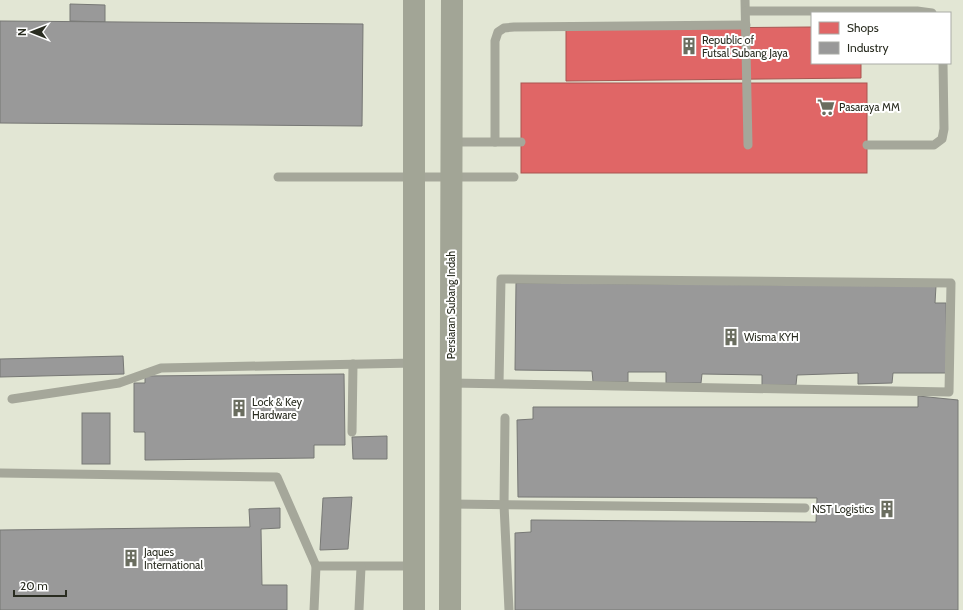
<svg xmlns="http://www.w3.org/2000/svg" width="963" height="610" font-family="Cabin,sans-serif">
<style>
.shops{fill:#e06666;stroke:#a95551}
.industry{fill:#999;stroke:#777875}
.lines{fill:none;stroke-linecap:round;stroke-linejoin:round}
.service{stroke:#a5a79a;stroke-width:9}
.secondary{stroke:#a2a596;stroke-width:22}
.labels{text-anchor:middle;stroke-width:4;stroke-linejoin:round;paint-order:stroke}
.poi-label{font-size:11px;fill:#292c20;stroke:#fff;text-anchor:start}
.street-label{font-size:11px;fill:#292c20;stroke:#fff}
</style>
<rect width="100%" height="100%" fill="#e2e6d4"/>
<!-- shops -->
<g class="shops">
<path d="M812 27V63H861V78L566 81V29Z"/>
<rect x="521" y="83" width="346" height="90"/>
</g>
<!-- industry -->
<g class="industry">
<path d="M70 4 105 5V22L70 21Z"/>
<path d="M0 21 363 24 362 126 0 123Z"/>
<path d="M516 283 936 286 935 303H946L947 373H893L892 383 858 384V373L797 375 796 385H762V375L702 374 701 383H666V372H628V382H593L592 371 515 370Z"/>
<path d="M123 356 124 374 0 377V359Z"/>
<path d="M344 374 345 445H314V458L145 460V432H134V383H145V376Z"/>
<path d="M918 396 958 400V610H515V533L531 532V520L816 522 817 498 518 497 517 420 533 419V407H918Z"/>
<rect x="82" y="413" width="28" height="51"/>
<path d="M387 436V459H353L352 437Z"/>
<path d="M352 497 348 549 320 550 323 498Z"/>
<path d="M280 508V528L261 529 262 585H287V610H0V530L250 527 249 509Z"/>
</g>
<g class="lines">
<!-- service -->
<g class="service">
<path d="M745 0 748 145"/>
<path d="M746 11H917L932 13"/>
<path d="M451 142H521"/>
<path d="M495 142V41L498 32 504 28 514 27 746 25"/>
<path d="M867 145H934L942 139 944 129 943 63"/>
<path d="M278 177H514"/>
<path d="M451 383 949 392 951 283 501 279 499 384"/>
<path d="M12 399 119 383 161 368 414 363"/>
<path d="M505 418 504 505 509 610"/>
<path d="M352 432 353 364"/>
<path d="M0 473 277 477 316 566"/>
<path d="M450 504 805 508"/>
<path d="M314 610 316 566H414"/>
<path d="M359 610 361 567"/>
</g>
<!-- secondary -->
<g class="secondary">
<path d="M414 0V610"/>
<path d="M450 610 452 0"/>
</g>
</g>
<!-- icons -->
<defs>
<g id="building-bare" transform="scale(1.38)"><path d="M-4-6H4V6H1V3H-1V6H-4ZM-2.5-4.3h1.7v1.8h-1.7ZM.8-4.3h1.7v1.8H.8ZM-2.5-1h1.7V.8h-1.7ZM.8-1h1.7V.8H.8Z" fill="#6a6d5f" stroke="#fff" stroke-width="2.5" paint-order="stroke"/></g>
<g id="supermarket-bare" transform="scale(1.38)"><path d="M-6-5.5h2.5l.6 2H6L4.5 2H-2.5L-4.4-4H-6ZM-1.5 3.2a1.3 1.3 0 1 0 .1 0ZM3 3.2a1.3 1.3 0 1 0 .1 0Z" fill="#6a6d5f" stroke="#fff" stroke-width="2.5" paint-order="stroke"/></g>
</defs>
<g fill-rule="evenodd">
<use href="#building-bare" x="689" y="46"/>
<use href="#supermarket-bare" x="826" y="107"/>
<use href="#building-bare" x="731" y="337"/>
<use href="#building-bare" x="239" y="408"/>
<use href="#building-bare" x="887" y="509"/>
<use href="#building-bare" x="131" y="558"/>
</g>
<g class="labels">
<!-- poi labels -->
<g class="poi-label">
<text x="702" y="44">Republic of<tspan x="702" dy="13">Futsal Subang Jaya</tspan></text>
<text x="839" y="111">Pasaraya MM</text>
<text x="744" y="341">Wisma KYH</text>
<text x="252" y="406">Lock &amp; Key<tspan x="252" dy="13">Hardware</tspan></text>
<text x="874" y="513" text-anchor="end">NST Logistics</text>
<text x="144" y="556">Jaques<tspan x="144" dy="13">International</tspan></text>
</g>
<!-- street labels -->
<g class="street-label">
<text transform="translate(451 305) rotate(-90)" y="4">Persiaran Subang Indah</text>
</g>
</g>
<!-- legend -->
<rect x="811" y="12" width="140" height="52" fill="#ffffff" stroke="#a9aba6"/>
<rect x="819" y="22" width="20" height="12" fill="#e06666" stroke="#a9aba6"/>
<text x="847" y="32" font-size="12" fill="#292c20">Shops</text>
<rect x="819" y="42" width="20" height="12" fill="#999999" stroke="#a9aba6"/>
<text x="847" y="52" font-size="12" fill="#292c20">Industry</text>
<!-- north arrow -->
<g transform="translate(32 32) rotate(270)" stroke="#ffffff" stroke-width="3" paint-order="stroke">
<path d="M0-3L7 15L0 10L-7 15Z" fill="#292c20"/>
<text y="-6" font-size="11" font-weight="bold" text-anchor="middle" fill="#292c20">N</text>
</g>
<!-- scale -->
<path d="M14 590v6h52v-6" fill="none" stroke="#292c20" stroke-width="2"/>
<text x="20" y="590" font-size="12" fill="#292c20" stroke="#ffffff" stroke-width="3" paint-order="stroke">20 m</text>
</svg>
